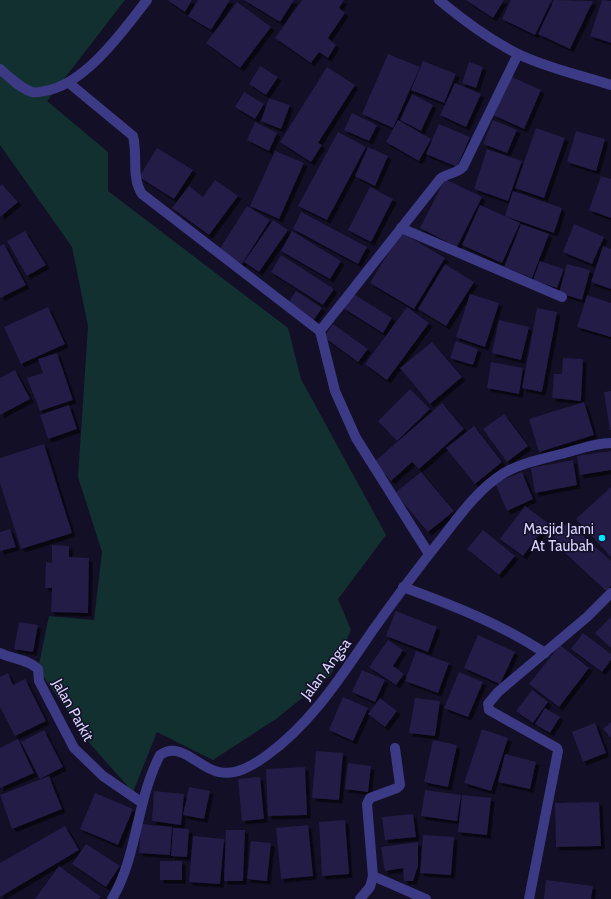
<svg xmlns="http://www.w3.org/2000/svg" width="611" height="899" font-family="Cabin,sans-serif">
<style>
.green{fill:#12302f}
.building{fill:#241b47;filter:url(#shadow)}
.lines{fill:none;stroke-linecap:round;stroke-linejoin:round}
.minor{stroke:#3d3a85;stroke-width:10}
.poi-dot{fill:#00e5ff;stroke:#130f26;stroke-width:1.5}
.labels{text-anchor:middle;stroke-width:3;stroke-linejoin:round;paint-order:stroke}
.poi-label{font-size:15px;fill:#d9d4ff;stroke:#130f26;text-anchor:end}
.street-label{font-size:15px;fill:#d9d4ff;stroke:#130f26}
</style>
<defs>
<filter id="shadow"><feDropShadow dx="3.5" dy="3.5" stdDeviation="0" flood-color="#0009"/></filter>
</defs>
<rect width="100%" height="100%" fill="#130f26"/>
<!-- green -->
<path class="green" d="M0 0H125L47 101 108 152V191L288 328 301 379 386 535 338 599 351 630 331 675 276 719 213 760 157 732 133 792 91 745 38 669 49 616 94 620 102 552 78 477 88 326 72 247 0 145Z"/>
<!-- building -->
<g class="building">
<path d="M167 0H192L185 12Z"/>
<path d="M198 0H230L211 30 188 16Z"/>
<path d="M244 0H294L280 22Z"/>
<path d="M302 0H344L339 8 345 13 328 38 336 45 328 58 319 52 311 63 275 38Z"/>
<path d="M466 0H504L493 18Z"/>
<path d="M511 0H552L535 35 502 19Z"/>
<path d="M554 0 593 1 570 49 538 34Z"/>
<path d="M602 0 611 1V43L590 36Z"/>
<path d="M237 2 271 27 240 68 206 43Z"/>
<path d="M388 54 420 67 393 128 362 114Z"/>
<path d="M423 61 456 74 444 103 411 90Z"/>
<path d="M469 62 483 67 476 88 462 83Z"/>
<path d="M260 66 278 77 266 95 249 84Z"/>
<path d="M327 67 355 85 318 143 322 145 311 162 280 142Z"/>
<path d="M510 76 541 90 524 129 493 115Z"/>
<path d="M455 83 481 94 466 127 440 115Z"/>
<path d="M244 92 264 104 255 119 235 107Z"/>
<path d="M412 94 433 105 421 131 400 120Z"/>
<path d="M269 98 290 105 281 129 261 121Z"/>
<path d="M352 113 377 125 369 141 344 130Z"/>
<path d="M398 120 431 139 419 161 386 142Z"/>
<path d="M493 120 517 130 507 153 483 144Z"/>
<path d="M255 122 277 133 269 151 247 140Z"/>
<path d="M439 124 470 137 457 167 426 154Z"/>
<path d="M536 128 565 138 544 198 515 188Z"/>
<path d="M576 131 605 139 596 171 567 162Z"/>
<path d="M338 132 366 147 327 220 298 206Z"/>
<path d="M368 147 388 156 375 186 355 176Z"/>
<path d="M157 148 193 170 174 199 139 177Z"/>
<path d="M487 149 522 161 508 201 474 189Z"/>
<path d="M275 151 304 163 279 219 250 206Z"/>
<path d="M601 176 611 179V218L589 210Z"/>
<path d="M445 179 482 197 457 247 420 228Z"/>
<path d="M215 180 238 196 209 235 172 208 189 186 203 197Z"/>
<path d="M2 184 18 202 0 217V186Z"/>
<path d="M370 187 393 199 371 242 348 230Z"/>
<path d="M513 191 562 208 554 233 505 216Z"/>
<path d="M480 205 520 223 502 263 462 245Z"/>
<path d="M247 206 270 220 242 264 219 250Z"/>
<path d="M301 212 367 247 358 264 293 229Z"/>
<path d="M273 220 288 230 259 272 244 262Z"/>
<path d="M521 224 549 234 532 278 504 267Z"/>
<path d="M574 224 604 237 592 264 563 252Z"/>
<path d="M25 231 46 265 27 276 7 241Z"/>
<path d="M292 231 341 261 330 279 281 251Z"/>
<path d="M401 232 445 258 414 309 370 283Z"/>
<path d="M4 244 26 285 0 298V246Z"/>
<path d="M603 246 611 249V289L591 282Z"/>
<path d="M281 255 334 289 323 305 271 272Z"/>
<path d="M540 261 564 269 557 288 533 280Z"/>
<path d="M445 264 474 282 446 326 418 309Z"/>
<path d="M567 264 590 270 582 300 559 293Z"/>
<path d="M296 291 322 308 313 321 288 303Z"/>
<path d="M352 293 392 318 383 333 343 308Z"/>
<path d="M470 294 499 303 485 347 456 337Z"/>
<path d="M587 295 611 303V337L577 327Z"/>
<path d="M48 307 65 344 21 364 4 327Z"/>
<path d="M407 307 429 323 387 380 365 364Z"/>
<path d="M537 308 557 312 542 392 522 388Z"/>
<path d="M499 320 529 327 521 360 492 353Z"/>
<path d="M333 324 368 349 358 362 324 337Z"/>
<path d="M456 341 478 349 473 365 450 358Z"/>
<path d="M432 342 462 377 430 404 400 368Z"/>
<path d="M57 353 73 400 40 411 27 378 43 373 38 359Z"/>
<path d="M563 358 583 359 581 401 552 398 554 374H562Z"/>
<path d="M491 362 523 368 519 394 487 388Z"/>
<path d="M15 370 30 399 0 415V378Z"/>
<path d="M410 389 430 409 397 441 378 421Z"/>
<path d="M611 391V430H610L604 392Z"/>
<path d="M584 402 594 435 539 452 529 419Z"/>
<path d="M442 403 464 429 419 469 412 462 391 481 374 462Z"/>
<path d="M69 405 77 429 48 439 40 415Z"/>
<path d="M504 414 528 446 507 462 483 429Z"/>
<path d="M474 426 502 462 475 484 446 448Z"/>
<path d="M44 444 72 533 21 549 0 483V458Z"/>
<path d="M611 451V470L580 475 577 456Z"/>
<path d="M573 460 577 485 535 493 531 468Z"/>
<path d="M421 472 454 511 428 532 395 493Z"/>
<path d="M522 472 533 499 507 511 495 483Z"/>
<path d="M611 487V557L576 519Z"/>
<path d="M525 506 548 523 523 556 500 539Z"/>
<path d="M568 522 611 561V586L606 591 551 540Z"/>
<path d="M10 529 16 547 0 551V532Z"/>
<path d="M483 530 515 556 499 575 467 549Z"/>
<path d="M52 545 69 546V557L89 558 88 613 51 612 52 588H45L46 562 52 563Z"/>
<path d="M396 611 437 627 428 652 386 636Z"/>
<path d="M611 617V648L595 633Z"/>
<path d="M19 622 38 625 33 652 14 649Z"/>
<path d="M583 633 611 654V660L602 672 571 649Z"/>
<path d="M478 635 515 652 500 684 464 668Z"/>
<path d="M388 640 403 650 393 666 404 674 396 685 369 667Z"/>
<path d="M560 645 589 668 559 707 529 684Z"/>
<path d="M416 651 449 663 438 693 405 681Z"/>
<path d="M362 670 385 680 375 702 352 692Z"/>
<path d="M459 672 483 682 468 717 444 708Z"/>
<path d="M8 673 13 685 25 679 46 721 15 736 0 707V677Z"/>
<path d="M532 690 548 702 533 723 516 711Z"/>
<path d="M343 697 368 708 353 741 329 730Z"/>
<path d="M380 698 397 711 385 727 368 714Z"/>
<path d="M415 698 440 701 435 736 409 733Z"/>
<path d="M545 708 560 717 550 733 535 724Z"/>
<path d="M611 722V738L603 729Z"/>
<path d="M595 723 606 753 583 762 572 732Z"/>
<path d="M482 729 508 738 491 791 464 783Z"/>
<path d="M44 730 63 767 40 779 21 742Z"/>
<path d="M18 739 34 773 0 788V748Z"/>
<path d="M433 740 457 745 448 787 424 782Z"/>
<path d="M316 751 343 753 339 800 312 798Z"/>
<path d="M505 754 536 762 530 789 498 782Z"/>
<path d="M348 763 371 766 368 792 345 789Z"/>
<path d="M305 767 307 815 268 816 266 769Z"/>
<path d="M49 776 62 809 12 829 0 795Z"/>
<path d="M260 777 264 819 242 821 238 779Z"/>
<path d="M189 787 210 791 204 819 183 815Z"/>
<path d="M425 790 461 795 457 821 421 816Z"/>
<path d="M154 791 184 794 181 825 152 821Z"/>
<path d="M95 793 133 809 118 845 80 829Z"/>
<path d="M462 795 491 798 487 835 458 832Z"/>
<path d="M599 802 601 846 556 847 555 803Z"/>
<path d="M413 814 416 837 385 840 382 817Z"/>
<path d="M345 820 349 874 322 876 319 822Z"/>
<path d="M141 824 172 827 170 855 139 853Z"/>
<path d="M308 825 313 876 281 879 276 828Z"/>
<path d="M65 826 79 850 0 897V863Z"/>
<path d="M173 828 189 829 187 857 171 856Z"/>
<path d="M226 830H245L243 881H224Z"/>
<path d="M423 835 454 837 451 875 420 873Z"/>
<path d="M193 836 224 839 220 884 189 882Z"/>
<path d="M251 841 271 843 267 881 247 879Z"/>
<path d="M418 842V866L413 881H404L403 868 385 871 381 847Z"/>
<path d="M86 844 120 866 106 887 72 864Z"/>
<rect x="160" y="861" width="22" height="19"/>
<path d="M59 866 101 897 99 899H35Z"/>
<path d="M546 880 593 886 591 899H544Z"/>
</g>
<g class="lines">
<!-- minor -->
<g class="minor">
<path d="M439 0C463 20 490 40 518 54 547 68 580 75 611 85"/>
<path d="M0 69C9 77 20 88 32 92 35 93 40 92 44 91 84 86 124 30 147 0"/>
<path d="M69 83 133 136C138 156 131 177 142 194L320 331"/>
<path d="M401 228 562 297"/>
<path d="M429 554 356 438 335 391 320 331 440 179C447 173 456 174 463 167L518 54"/>
<path d="M403 587C452 605 501 624 545 653"/>
<path d="M0 653C12 659 28 659 38 669L39 681 74 748 103 776 141 802"/>
<path d="M373 876 426 899"/>
<path d="M112 899C138 855 136 801 160 755 181 740 199 769 219 772 236 776 253 765 266 756 312 723 342 675 373 630 395 599 418 568 442 538 460 515 478 489 504 473 521 463 542 459 561 454 577 450 594 443 611 443"/>
<path d="M360 899 370 887 373 876 367 804 370 798 397 788 400 785 395 748"/>
<path d="M529 899 558 751 557 748 489 710 488 704 498 692 587 617 611 593"/>
</g>
</g>
<!-- markers -->
<circle class="poi-dot" cx="602" cy="538" r="4"/>
<g class="labels">
<!-- poi labels -->
<g class="poi-label">
<text x="594" y="534">Masjid Jami<tspan x="594" dy="17">At Taubah</tspan></text>
</g>
<!-- street labels -->
<g class="street-label">
<text transform="translate(326 669) rotate(-53)" y="5">Jalan Angsa</text>
<text transform="translate(73 710) rotate(61)" y="5">Jalan Parkit</text>
</g>
</g>
</svg>
